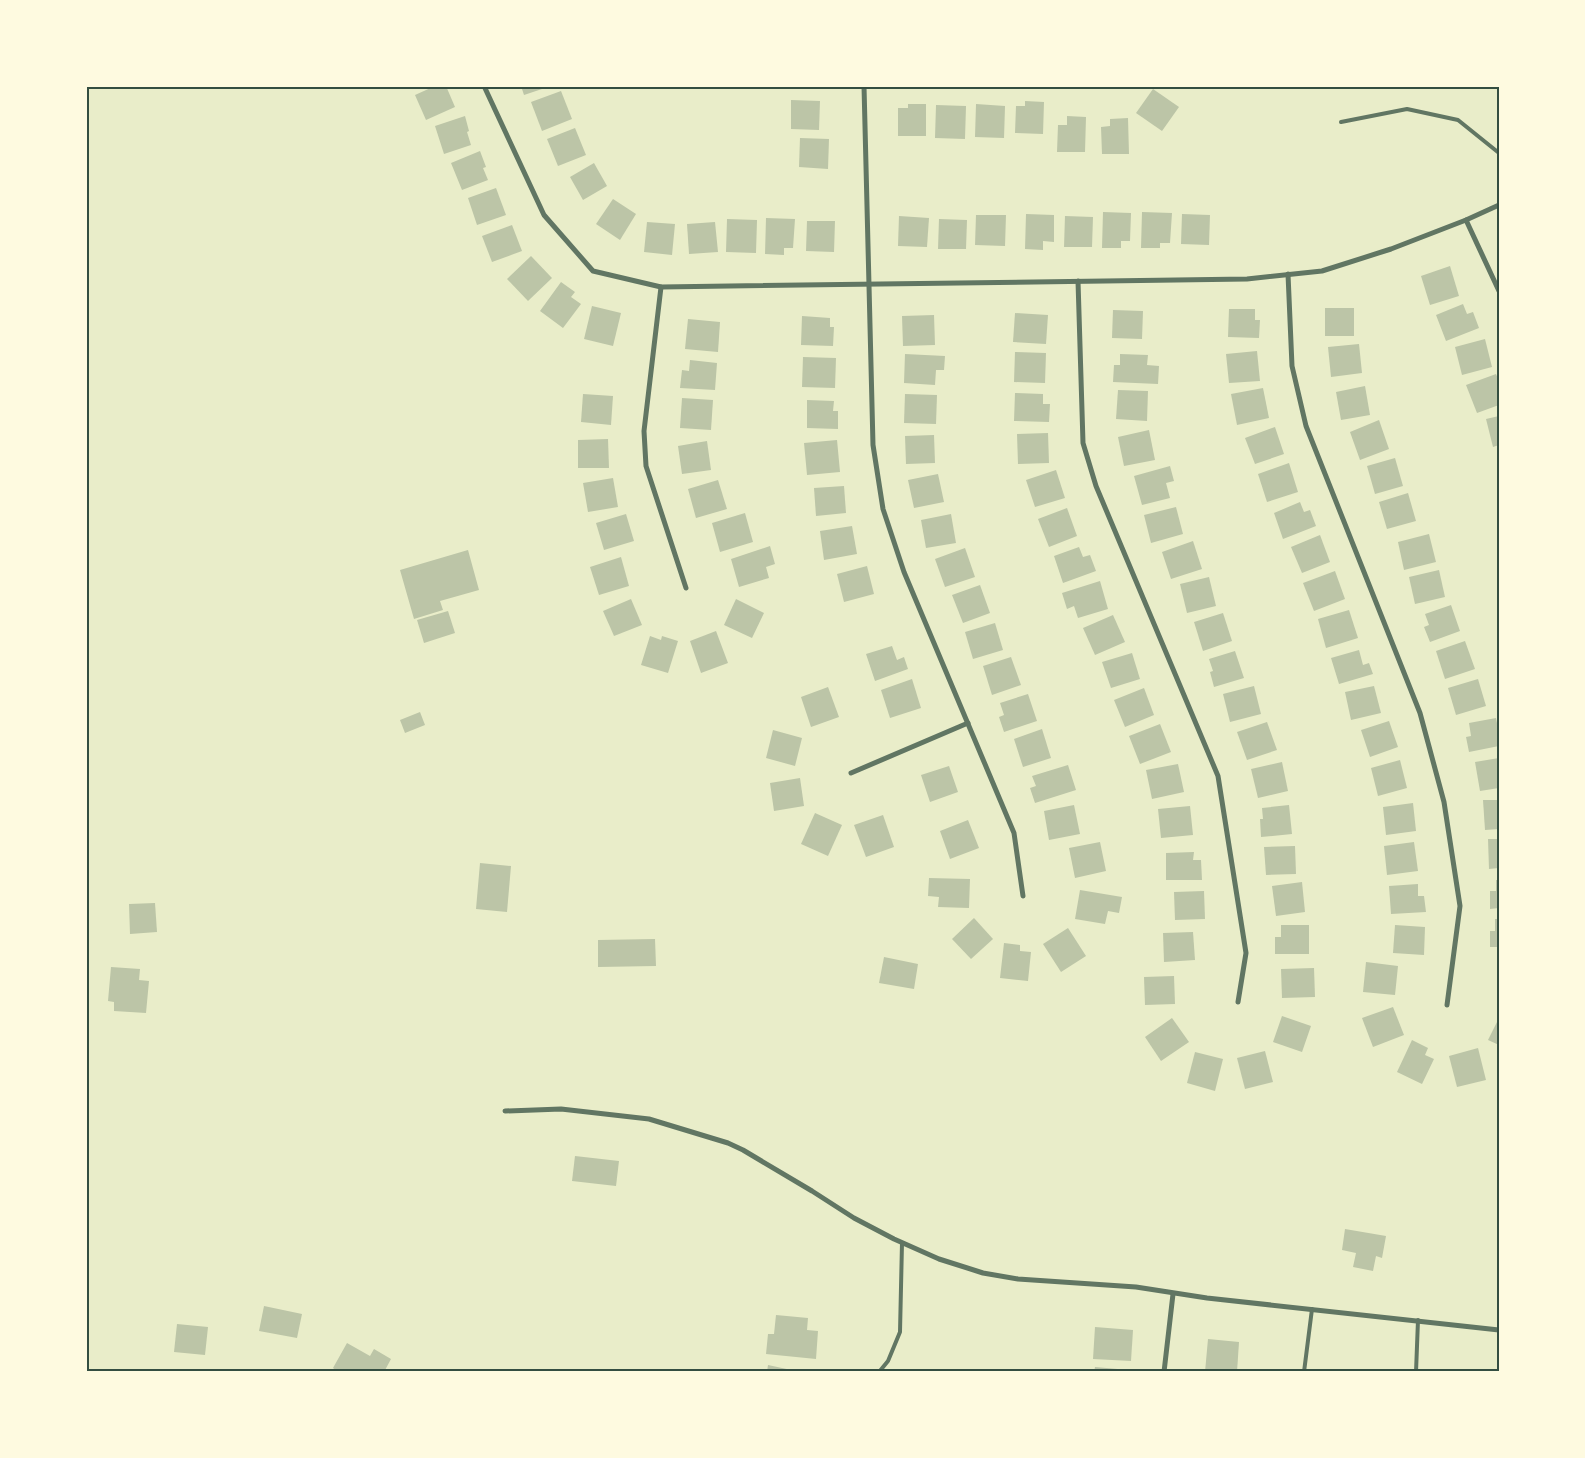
<svg xmlns="http://www.w3.org/2000/svg" width="1585" height="1458" font-family="Roboto,sans-serif">
<style>
.building{fill:#bcc5a7}
.lines{fill:none;stroke-linecap:round;stroke-linejoin:round}
.service{stroke:#617663;stroke-width:4}
.minor{stroke:#617663;stroke-width:5}
.neatline{fill:none;stroke:#344e41;stroke-width:2}
</style>
<rect width="100%" height="100%" fill="#e9edc9"/>
<!-- building -->
<g class="building">
<path d="M435 86H446L455 107 426 120 415 95Z"/>
<path d="M521 86H548V87L524 95Z"/>
<path d="M1153 89 1179 107 1162 131 1136 113Z"/>
<path d="M561 91 572 119 542 131 531 102Z"/>
<path d="M791 100 820 101 819 130 791 129Z"/>
<path d="M1025 101 1044 102 1043 134 1015 133 1016 106H1025Z"/>
<path d="M908 104H926V136H898V108H908Z"/>
<path d="M976 104 1005 106 1004 138 975 137Z"/>
<path d="M936 105 966 106 965 139 935 138Z"/>
<path d="M465 116 469 131 467 132 471 145 444 154 435 126Z"/>
<path d="M1067 116 1086 117 1085 152H1057L1058 125H1067Z"/>
<path d="M1128 118 1129 154H1102L1101 127 1110 126V119Z"/>
<path d="M575 128 586 155 558 166 547 139Z"/>
<path d="M800 138 829 139 828 169 799 167Z"/>
<path d="M480 151 486 167 483 168 488 180 462 190 451 163Z"/>
<path d="M594 163 607 186 583 200 570 177Z"/>
<path d="M496 188 506 215 477 225 468 198Z"/>
<path d="M613 199 636 214 620 240 596 224Z"/>
<path d="M1103 212 1131 213 1130 241H1121V248H1102Z"/>
<path d="M1142 212 1172 213 1170 243H1160V248H1141Z"/>
<path d="M1026 214 1054 215V242L1043 241V250L1025 249Z"/>
<path d="M1182 214 1210 215 1209 245 1181 244Z"/>
<path d="M976 215H1006L1005 246 975 245Z"/>
<path d="M899 216 929 218 927 247 898 246Z"/>
<path d="M1065 216 1093 217 1092 247H1064Z"/>
<path d="M766 218 795 219 793 248H784V255L765 254Z"/>
<path d="M727 219 757 220 756 253 726 252Z"/>
<path d="M939 219 967 220 966 249H938Z"/>
<path d="M807 221H835L834 252 806 251Z"/>
<path d="M647 222 675 224 672 255 644 252Z"/>
<path d="M715 222 718 252 689 254 687 224Z"/>
<path d="M512 225 522 251 492 262 482 236Z"/>
<path d="M531 256 552 278 528 301 507 279Z"/>
<path d="M1450 266 1459 296 1430 305 1421 276Z"/>
<path d="M561 282 575 292 571 297 581 304 563 328 540 311Z"/>
<path d="M1463 304 1467 314 1473 312 1479 328 1446 341 1436 315Z"/>
<path d="M592 306 621 313 613 346 584 339Z"/>
<rect x="1325" y="308" width="29" height="28"/>
<path d="M1229 309H1255V320H1260L1259 338 1228 337Z"/>
<path d="M1113 310 1143 311 1142 339 1112 338Z"/>
<path d="M1015 313 1048 315 1046 344 1013 342Z"/>
<path d="M934 315 935 345 903 346 902 316Z"/>
<path d="M802 316 830 318V327H834L833 346 801 345Z"/>
<path d="M688 319 720 322 718 352 685 349Z"/>
<path d="M1485 339 1492 367 1462 375 1455 347Z"/>
<path d="M1359 344 1362 373 1331 377 1328 347Z"/>
<path d="M1257 351 1260 381 1229 383 1226 354Z"/>
<path d="M1015 352 1046 353 1045 383 1014 382Z"/>
<path d="M905 354 945 356 944 370H936L935 385 904 383Z"/>
<path d="M1120 354 1148 355 1147 365 1159 366 1158 384 1113 382 1114 365H1120Z"/>
<path d="M803 357 836 358 835 388 802 387Z"/>
<path d="M690 360 717 363 715 390 680 388 682 370 689 371Z"/>
<path d="M1496 374 1499 381V405L1477 413 1466 385Z"/>
<path d="M1365 386 1370 415 1341 420 1336 392Z"/>
<path d="M1263 388 1269 418 1237 425 1231 394Z"/>
<path d="M1118 390 1148 391 1147 421 1116 419Z"/>
<path d="M1015 393 1043 394V404H1050L1049 422 1014 421Z"/>
<path d="M583 394 613 396 611 425 581 422Z"/>
<path d="M905 394 937 395 936 424 904 423Z"/>
<path d="M682 398 713 400 711 430 680 428Z"/>
<path d="M807 400 834 401 833 411H838V429L807 428Z"/>
<path d="M1499 416V445L1493 447 1486 419Z"/>
<path d="M1379 420 1389 449 1360 460 1350 432Z"/>
<path d="M1275 427 1284 454 1255 464 1245 438Z"/>
<path d="M1149 430 1155 460 1124 466 1118 437Z"/>
<path d="M1048 433 1049 463 1018 464 1017 434Z"/>
<path d="M934 435 935 463 906 464 905 436Z"/>
<path d="M608 439 609 468H578V440Z"/>
<path d="M837 440 840 472 807 475 804 443Z"/>
<path d="M707 441 711 470 682 474 678 446Z"/>
<path d="M1395 458 1403 486 1375 494 1367 466Z"/>
<path d="M1289 463 1298 492 1267 502 1258 474Z"/>
<path d="M1170 466 1174 481 1166 483 1170 498 1142 505 1134 476Z"/>
<path d="M1056 470 1065 498 1035 507 1026 480Z"/>
<path d="M938 474 944 502 914 508 908 480Z"/>
<path d="M613 478 618 507 588 512 583 483Z"/>
<path d="M718 480 727 509 696 518 688 489Z"/>
<path d="M844 486 846 513 816 516 814 488Z"/>
<path d="M1408 493 1416 521 1387 529 1379 502Z"/>
<path d="M1300 502 1304 512 1310 510 1316 526 1283 539 1274 513Z"/>
<path d="M1176 507 1183 534 1151 543 1144 515Z"/>
<path d="M1067 508 1077 536 1049 547 1038 519Z"/>
<path d="M745 513 753 542 720 552 712 523Z"/>
<path d="M626 514 634 541 604 550 596 523Z"/>
<path d="M951 514 956 543 926 548 921 520Z"/>
<path d="M852 526 857 554 824 560 820 531Z"/>
<path d="M1429 534 1436 562 1404 570 1398 542Z"/>
<path d="M1320 535 1330 562 1302 573 1291 547Z"/>
<path d="M1193 541 1202 569 1171 579 1162 552Z"/>
<path d="M770 546 775 564 766 567 769 578 739 587 731 559Z"/>
<path d="M1079 547 1083 557 1090 555 1096 571 1063 583 1054 556Z"/>
<path d="M965 548 975 577 945 587 935 559Z"/>
<path d="M468 550 479 590 440 601 443 610 414 619 400 570Z"/>
<path d="M621 557 629 586 599 595 590 567Z"/>
<path d="M867 566 874 594 844 602 837 574Z"/>
<path d="M1439 570 1445 597 1415 604 1409 577Z"/>
<path d="M1335 571 1345 599 1314 611 1303 583Z"/>
<path d="M1209 577 1216 606 1187 613 1180 584Z"/>
<path d="M1100 581 1108 609 1078 618 1074 606 1067 609 1062 593Z"/>
<path d="M980 585 990 613 963 623 952 595Z"/>
<path d="M631 599 642 625 614 636 603 611Z"/>
<path d="M736 599 764 613 752 638 724 625Z"/>
<path d="M1451 605 1460 631 1430 642 1424 627 1429 625 1425 614Z"/>
<path d="M1349 610 1358 638 1326 648 1318 619Z"/>
<path d="M448 611 455 633 424 643 417 620Z"/>
<path d="M1223 613 1232 641 1203 651 1194 622Z"/>
<path d="M1113 615 1125 642 1095 655 1083 628Z"/>
<path d="M995 623 1003 650 973 659 965 632Z"/>
<path d="M716 631 728 663 701 673 690 641Z"/>
<path d="M650 636 661 640 662 636 678 641 668 673 641 665Z"/>
<path d="M1465 641 1475 669 1445 679 1436 651Z"/>
<path d="M892 646 897 660 904 657 908 669 875 681 866 654Z"/>
<path d="M1359 650 1363 665 1369 663 1373 674 1339 684 1331 658Z"/>
<path d="M1235 651 1244 678 1214 687 1210 672 1213 671 1209 659Z"/>
<path d="M1132 653 1140 679 1111 688 1102 662Z"/>
<path d="M1011 657 1021 685 992 695 983 666Z"/>
<path d="M912 679 921 708 890 718 881 690Z"/>
<path d="M1478 679 1486 706 1456 715 1448 688Z"/>
<path d="M1254 686 1261 714 1230 722 1223 694Z"/>
<path d="M1374 686 1381 713 1351 720 1345 692Z"/>
<path d="M828 687 839 717 811 727 801 697Z"/>
<path d="M1144 688 1154 715 1125 727 1114 700Z"/>
<path d="M1028 694 1037 721 1004 732 999 717 1004 715 1000 703Z"/>
<path d="M420 712 425 725 405 733 400 720Z"/>
<path d="M1496 718 1499 733V746L1469 752 1466 737 1471 736 1469 723Z"/>
<path d="M1389 721 1398 747 1370 757 1361 730Z"/>
<path d="M1267 722 1277 750 1247 760 1237 732Z"/>
<path d="M1160 724 1171 752 1140 764 1129 736Z"/>
<path d="M1042 729 1051 758 1023 767 1014 739Z"/>
<path d="M773 730 802 738 795 766 766 758Z"/>
<path d="M1499 758V788L1480 791 1475 762Z"/>
<path d="M1400 760 1407 788 1378 796 1371 768Z"/>
<path d="M1282 762 1288 791 1258 798 1251 769Z"/>
<path d="M1178 764 1184 792 1152 799 1146 770Z"/>
<path d="M1068 765 1076 790 1035 803 1030 788 1036 786 1032 776Z"/>
<path d="M949 766 958 792 930 802 921 775Z"/>
<path d="M800 778 804 806 774 811 770 783Z"/>
<path d="M1483 800H1499V829L1485 830Z"/>
<path d="M1413 803 1416 831 1386 835 1383 807Z"/>
<path d="M1074 805 1080 834 1049 840 1044 811Z"/>
<path d="M1289 805 1292 834 1261 837 1260 819H1263L1262 808Z"/>
<path d="M1190 806 1193 835 1161 838 1158 809Z"/>
<path d="M815 813 842 825 828 856 801 844Z"/>
<path d="M883 815 894 847 866 857 854 825Z"/>
<path d="M968 820 979 848 950 859 940 831Z"/>
<path d="M1488 839H1499V868L1489 869Z"/>
<path d="M1100 842 1106 871 1075 878 1069 848Z"/>
<path d="M1414 842 1418 871 1387 875 1384 846Z"/>
<path d="M1295 846 1296 874 1266 875 1264 847Z"/>
<path d="M1194 852 1193 860H1201L1202 880H1166V853Z"/>
<path d="M480 863 511 866 507 912 476 909Z"/>
<path d="M929 878 970 879 969 908 938 907 939 897 928 896Z"/>
<path d="M1496 880H1499V908L1490 909V891H1496Z"/>
<path d="M1302 882 1305 912 1276 916 1272 886Z"/>
<path d="M1418 884V896H1424L1426 912 1391 914 1389 886Z"/>
<path d="M1080 890 1122 897 1119 913 1108 911 1105 924 1075 919Z"/>
<path d="M1204 891 1205 919 1175 920 1174 892Z"/>
<path d="M155 903 157 932 130 934 129 904Z"/>
<path d="M974 918 993 939 971 959 952 939Z"/>
<path d="M1495 919H1499V947H1490V931H1495Z"/>
<path d="M1281 925H1309V954H1275V937H1281Z"/>
<path d="M1395 925 1425 927 1424 955 1393 953Z"/>
<path d="M1068 928 1086 956 1061 972 1043 944Z"/>
<path d="M1193 932 1195 960 1164 962 1163 933Z"/>
<path d="M655 939 656 966 598 967V940Z"/>
<path d="M1004 943 1020 945V951L1031 952 1028 981 1000 978Z"/>
<path d="M884 957 918 964 914 989 879 983Z"/>
<path d="M1366 962 1398 966 1395 995 1363 992Z"/>
<path d="M111 967 140 969 139 980 149 981 146 1013 114 1011V1002L108 1001Z"/>
<path d="M1314 968 1315 997 1282 998 1281 969Z"/>
<path d="M1174 976 1175 1004 1145 1005 1144 977Z"/>
<path d="M1393 1007 1404 1035 1373 1047 1362 1018Z"/>
<path d="M1282 1016 1311 1026 1302 1052 1273 1042Z"/>
<path d="M1172 1018 1189 1042 1161 1061 1145 1037Z"/>
<path d="M1499 1018V1045L1488 1040Z"/>
<path d="M1412 1040 1428 1048 1425 1055 1434 1059 1422 1084 1397 1072Z"/>
<path d="M1478 1048 1486 1080 1457 1087 1449 1056Z"/>
<path d="M1265 1051 1273 1082 1245 1089 1237 1058Z"/>
<path d="M1195 1052 1223 1059 1215 1091 1187 1083Z"/>
<path d="M575 1156 619 1161 616 1186 572 1181Z"/>
<path d="M1345 1229 1386 1236 1382 1258 1376 1256 1373 1271 1353 1267 1356 1253 1342 1250Z"/>
<path d="M264 1306 302 1314 297 1338 259 1331Z"/>
<path d="M776 1315 808 1318 807 1330 818 1331 816 1359 766 1354 768 1334H774Z"/>
<path d="M177 1324 208 1327 205 1355 174 1352Z"/>
<path d="M1095 1327 1133 1330 1131 1361 1093 1359Z"/>
<path d="M1208 1339 1239 1342 1237 1372H1205Z"/>
<path d="M347 1343 370 1356 374 1349 391 1359 384 1372H338L333 1368Z"/>
<path d="M768 1365 796 1371 795 1372H767Z"/>
<path d="M1095 1367 1129 1370V1372H1094Z"/>
</g>
<g class="lines">
<!-- service -->
<g class="service">
<path d="M1341 122 1407 109 1458 120 1499 153"/>
<path d="M879 1372 888 1361 900 1332 902 1243"/>
<path d="M1304 1372 1312 1309"/>
<path d="M1416 1372 1418 1320"/>
</g>
<!-- minor -->
<g class="minor">
<path d="M484 86 544 215 593 271 661 287 1247 279 1322 271 1391 249 1466 220 1499 205"/>
<path d="M864 86 873 445 883 509 904 572 1014 833 1023 896"/>
<path d="M1466 220 1499 291"/>
<path d="M1288 274 1292 366 1306 426 1420 713 1444 802 1460 906 1447 1005"/>
<path d="M1078 281 1083 443 1096 486 1218 776 1246 953 1238 1002"/>
<path d="M661 287 644 431 646 466 686 588"/>
<path d="M851 773 968 723"/>
<path d="M505 1111 561 1109 649 1119 728 1143 743 1150 812 1191 854 1218 894 1239 939 1259 983 1273 1018 1279 1136 1287 1207 1298 1499 1330"/>
<path d="M1164 1372 1173 1294"/>
</g>
</g>
<!-- border -->
<rect width="1585" height="1458" fill="none" stroke="#fefae0" stroke-width="175"/>
<rect x="88" y="88" width="1410" height="1282" class="neatline"/>
</svg>
